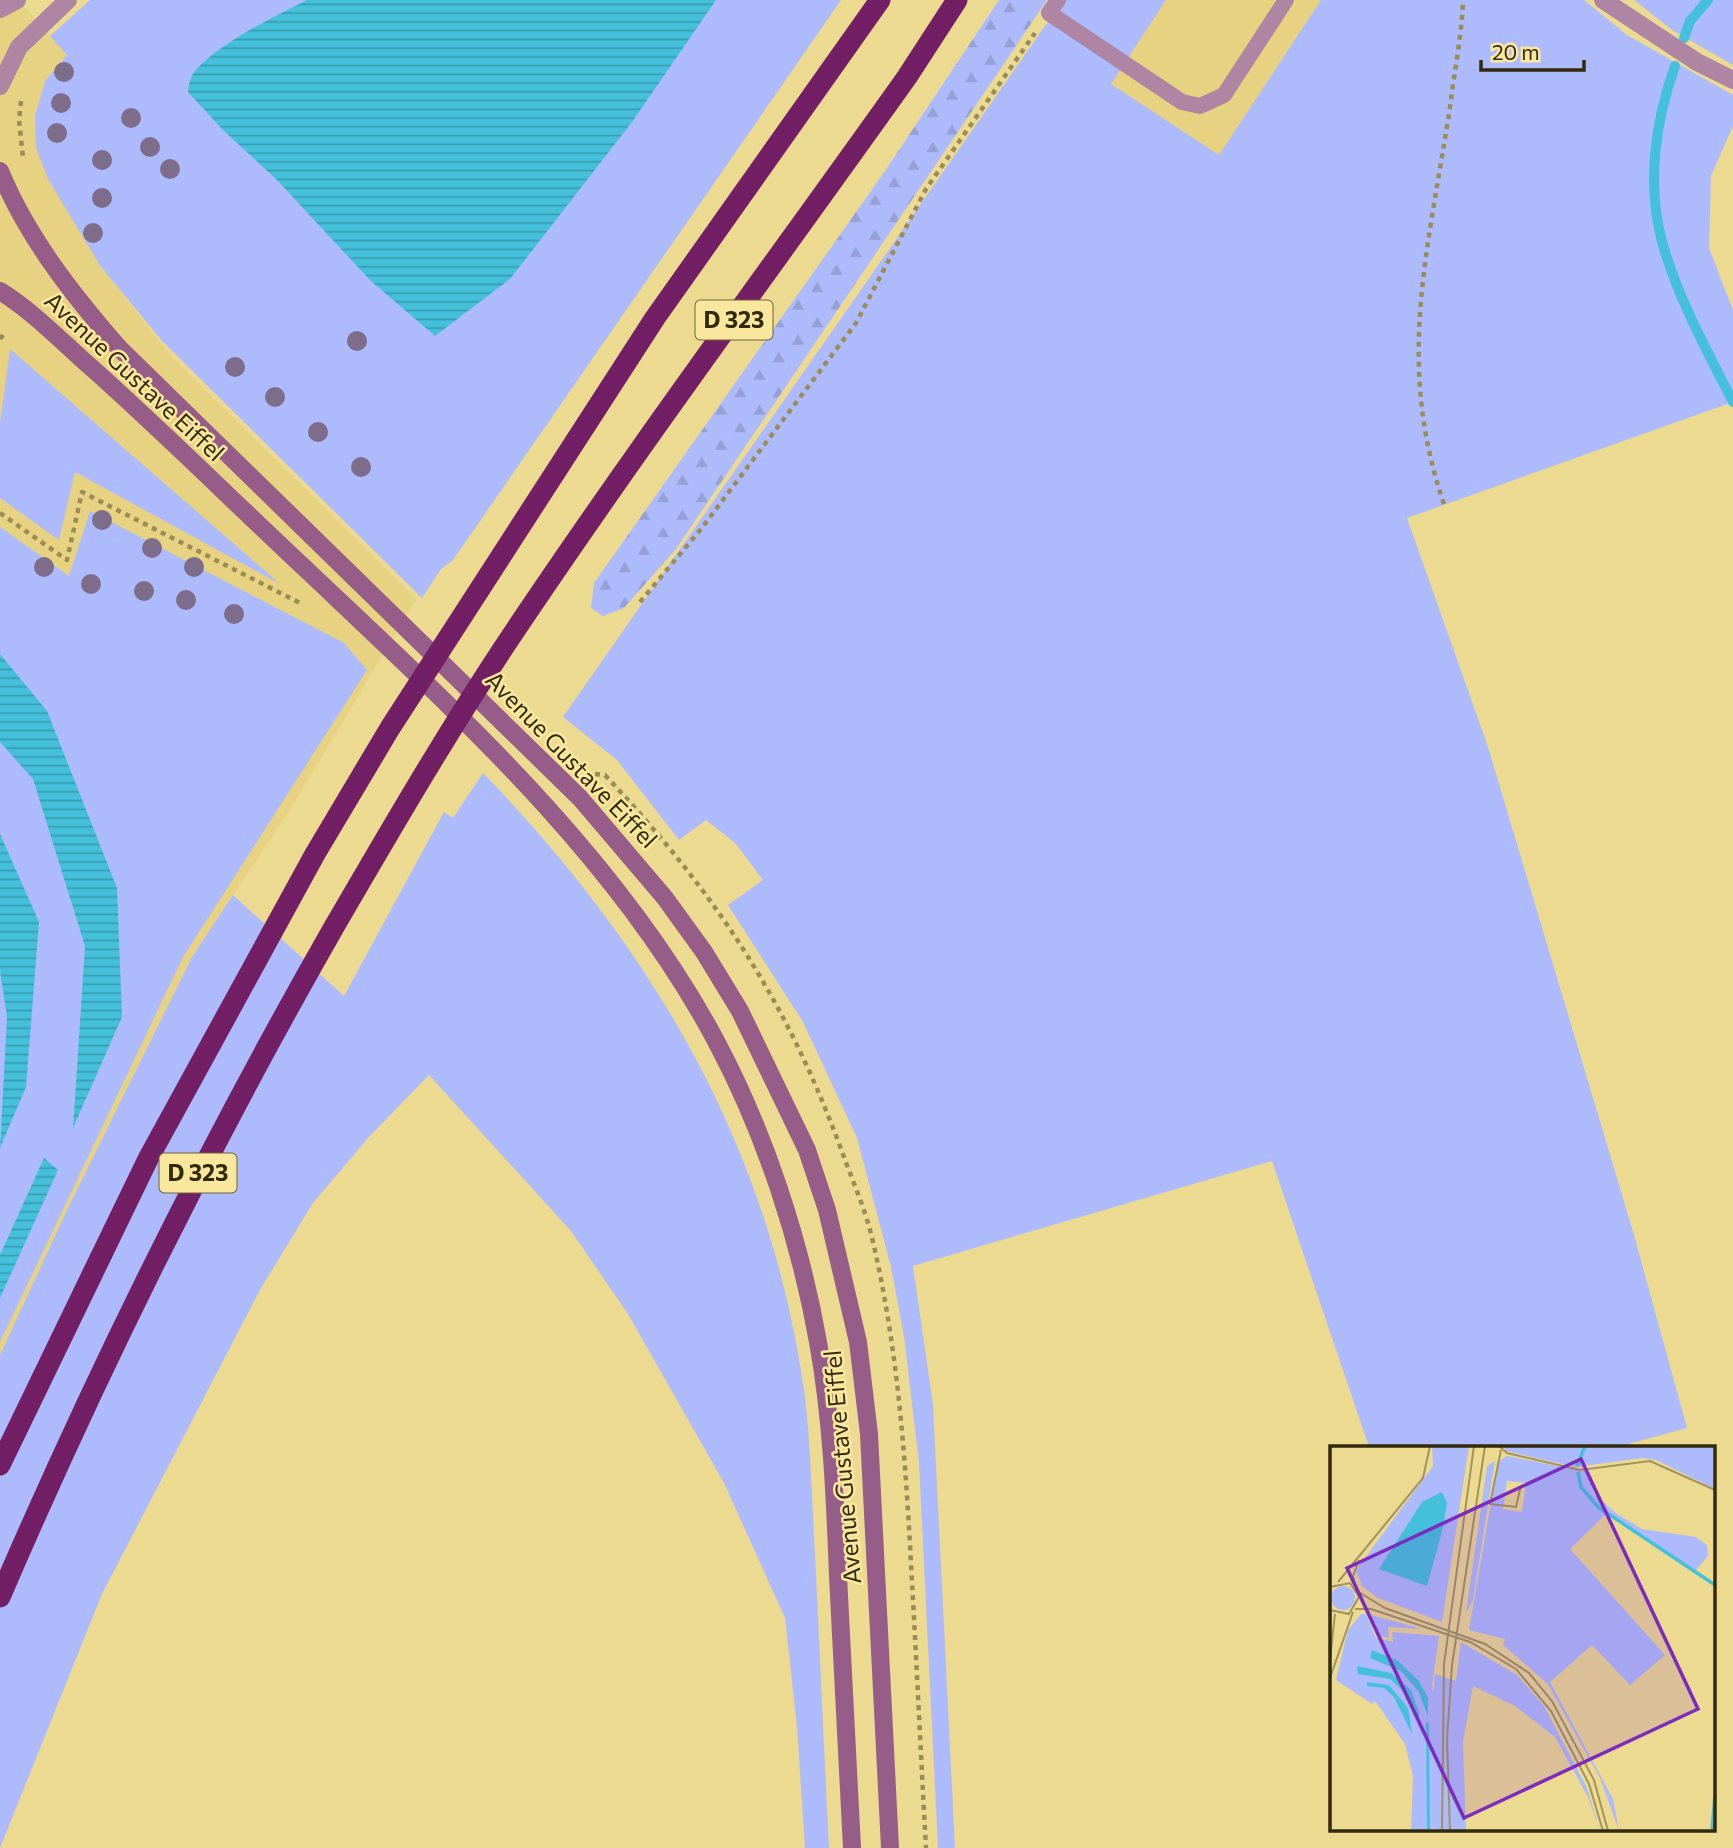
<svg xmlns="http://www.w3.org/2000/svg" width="1733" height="1848" font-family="Commissioner,sans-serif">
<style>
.built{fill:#e7d281}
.grass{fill:#adbafc}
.forest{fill:url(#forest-firs)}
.water{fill:url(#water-rules)}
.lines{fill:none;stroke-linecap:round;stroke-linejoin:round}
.stream{stroke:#44c0db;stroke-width:10}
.path{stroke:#9b8c56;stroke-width:4.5;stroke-dasharray:5 5;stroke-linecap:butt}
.lane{stroke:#ae86a4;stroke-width:16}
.street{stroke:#ae86a4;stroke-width:18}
.secondary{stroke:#965d89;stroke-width:18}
.highway{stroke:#721f65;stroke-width:21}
.tree{fill:#7d6d8a}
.labels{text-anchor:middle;stroke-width:5;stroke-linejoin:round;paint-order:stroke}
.shield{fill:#fae79e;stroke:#6e6338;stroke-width:2}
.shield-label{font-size:23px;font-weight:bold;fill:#322a0c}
.street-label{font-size:24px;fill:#322a0c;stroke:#fae79e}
.inset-river{fill:none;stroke:#44c0db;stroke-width:3.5}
.inset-road{fill:none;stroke:#a2945c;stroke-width:2}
.view{fill:#7b2cbf;fill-opacity:0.15;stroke:#7b2cbf;stroke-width:3.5}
.inset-edge{fill:none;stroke:#322a0c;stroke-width:3.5}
</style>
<defs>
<pattern id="forest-firs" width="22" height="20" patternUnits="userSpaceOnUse" patternTransform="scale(1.75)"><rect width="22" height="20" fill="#adbafc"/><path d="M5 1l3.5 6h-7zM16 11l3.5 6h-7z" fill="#95a0d7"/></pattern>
<pattern id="water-rules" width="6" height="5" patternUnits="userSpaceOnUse" patternTransform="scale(1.75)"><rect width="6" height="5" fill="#44c0db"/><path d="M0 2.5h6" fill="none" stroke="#399cb0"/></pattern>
</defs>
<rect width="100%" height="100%" fill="#edda91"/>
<!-- built -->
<g class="built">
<path d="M0 0H18L67 54 45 81 35 116 101 267 172 357 416 599 293 805 192 957 67 1210 0 1355Z"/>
<path d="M1166 0H1321L1219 156 1111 84Z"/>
</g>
<!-- grass -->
<g class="grass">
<path d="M90 0H841L453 560 441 569 422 598 162 341 101 267 48 179 36 148 35 116 45 81 67 55 50 36Z"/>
<path d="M1063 0H1166L1111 84 1219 155 1321 0H1584L1627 35 1733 95V126L1711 176 1709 248 1733 310V402L1407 518 1488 747 1634 1235 1687 1428 1617 1447H1369L1272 1161 913 1266 933 1405 955 1848H938L919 1463 904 1336 891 1267 857 1138 803 1022 728 905 763 880 735 843 706 820 679 840 617 760 563 717Z"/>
<path d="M1634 0H1733V65L1672 30Z"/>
<path d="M10 349 280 584 75 472 59 540 0 498V424Z"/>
<path d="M90 511 344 643 367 670 183 957 0 1342V527L69 576Z"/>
<path d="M483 773C655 951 771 1149 805 1397 811 1449 812 1503 815 1555 820 1653 824 1750 829 1848H805L797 1727 785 1618 724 1483 628 1314 571 1231 429 1075 368 1138 313 1203 261 1288 102 1594 0 1848V1355L67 1210 192 957 233 895 344 996 444 812 453 818Z"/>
</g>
<!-- forest -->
<path class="forest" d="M999 0H1047L676 549 624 608 603 616 591 608 594 583 885 171Z"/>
<!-- water -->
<g class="water">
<path d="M307 0H716L632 122 510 279 435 336 371 281 276 179 222 129 188 92C189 84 190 77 195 71 219 43 274 17 307 0Z"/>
<path d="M0 654 47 711 117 888 122 1017 73 1128 85 946 33 779 0 742Z"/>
<path d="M0 834 39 922 26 1087 0 1148 7 1017 0 971Z"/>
<path d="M44 1158 58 1170 0 1298V1255Z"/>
</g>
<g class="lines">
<!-- stream -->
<g class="stream">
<path d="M1684 38 1690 21 1708 0"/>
<path d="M1675 66C1655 122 1646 186 1663 245 1678 298 1708 353 1733 402"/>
</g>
<!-- path -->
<g class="path">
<path d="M21 101 19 120 23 158"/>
<path d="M0 339 3 335"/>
<path d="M1444 504C1394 359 1430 245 1451 100 1455 67 1462 33 1463 0"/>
<path d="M0 513 67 560 82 492 302 604"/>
<path d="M640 602 701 529 856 323 926 189 1035 33"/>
<path d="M595 774 605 775C715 893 785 997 841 1149 852 1180 866 1210 873 1242 899 1354 906 1467 912 1582 917 1670 921 1759 926 1848"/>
</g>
<!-- lane -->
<path class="lane" d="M1058 0 1049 13 1182 102 1200 106 1224 95 1286 0"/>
<!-- street -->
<g class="street">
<path d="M1603 0 1697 62 1733 80"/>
<path d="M0 9 17 0"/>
<path d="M0 86 19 47 68 0"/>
</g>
<!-- secondary -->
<g class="secondary">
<path d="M0 171C27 237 73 295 119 348L580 798 665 898 704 952 740 1011 807 1150 827 1210 858 1342 869 1434 890 1848"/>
<path d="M0 291C34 312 63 343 93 369 168 436 239 507 312 575 460 715 619 859 716 1041 765 1133 800 1240 818 1342 832 1420 835 1498 838 1576 843 1667 847 1757 852 1848"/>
</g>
<!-- highway -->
<g class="highway">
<path d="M0 1465 148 1159 315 854 390 728 655 318 880 0"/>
<path d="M0 1597C99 1367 210 1144 334 927 391 829 448 731 510 638 637 448 774 264 907 77L957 0"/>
</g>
</g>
<!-- trees -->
<g class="tree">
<circle cx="64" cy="72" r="10"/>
<circle cx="61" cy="103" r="10"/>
<circle cx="131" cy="118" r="10"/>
<circle cx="57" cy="133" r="10"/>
<circle cx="150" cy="147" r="10"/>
<circle cx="102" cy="160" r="10"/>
<circle cx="170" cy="169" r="10"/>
<circle cx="102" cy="198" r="10"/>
<circle cx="93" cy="233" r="10"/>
<circle cx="357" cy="341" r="10"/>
<circle cx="235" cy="367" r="10"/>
<circle cx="275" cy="397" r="10"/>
<circle cx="318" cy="432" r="10"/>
<circle cx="361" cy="467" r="10"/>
<circle cx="102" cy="520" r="10"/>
<circle cx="152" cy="548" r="10"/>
<circle cx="44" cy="567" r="10"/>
<circle cx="194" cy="567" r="10"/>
<circle cx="91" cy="584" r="10"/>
<circle cx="144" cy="591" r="10"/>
<circle cx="186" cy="600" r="10"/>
<circle cx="234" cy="614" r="10"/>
</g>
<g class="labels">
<!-- shield labels -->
<g class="shield">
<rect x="695.5" y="300.5" width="77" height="39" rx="5"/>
<rect x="159.5" y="1153.5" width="77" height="39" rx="5"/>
</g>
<g class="shield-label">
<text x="734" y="328">D 323</text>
<text x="198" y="1181">D 323</text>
</g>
<!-- street labels -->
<g class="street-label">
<text transform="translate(134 377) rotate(43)" y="8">Avenue Gustave Eiffel</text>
<text transform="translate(571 760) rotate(46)" y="8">Avenue Gustave Eiffel</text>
<text transform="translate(843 1467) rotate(-95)" y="8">Avenue Gustave Eiffel</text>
</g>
</g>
<!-- overview -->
<g transform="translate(1330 1446)">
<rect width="385" height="385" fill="#edda91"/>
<path d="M102 0H139L112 176 48 152 32 140 26 124 103 20ZM174 0H385V43L326 14 313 12 245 21 176 5ZM177 10 259 26 264 48 287 68 312 83 366 91 377 99 378 110 365 125 276 68 240 103 335 209 300 239 262 199 220 236 283 353 289 385 270 332 217 237 173 199 175 193 139 184 168 16ZM177 35 196 37 192 66 173 63ZM1 152a12 12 0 1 1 24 0a12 12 0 1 1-24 0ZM31 168H36L46 192 63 196 62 186 109 190 102 240 103 247 105 228 126 235 131 196 187 229 214 260 257 342 270 385 258 351 225 291 185 260 143 240 133 296 136 385H104L103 377V385H81L83 330 75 298 45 255 42 258 6 234 18 184ZM41 169 92 183 58 181 59 192 47 189Z" fill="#adbafc" fill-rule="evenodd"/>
<path d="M165 15 143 154 136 167 157 20Z" fill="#adbafc"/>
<path d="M112 46 117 57 113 82 97 140 49 123 92 56ZM42 204 68 215 89 235 98 252V270L88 245 71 225 40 212ZM27 220 61 227 81 244 89 267 90 304 89 275 73 245 60 233 28 228ZM37 236 59 239 78 262 82 288 64 251 54 242 37 240ZM96 276 99 277 100 385H97Z" fill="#44c0db"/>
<path class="inset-river" d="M247 20 255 0M248 26 251 41 268 61 385 139M382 385 385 349"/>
<path class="inset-road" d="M169 0 177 7 250 24 320 15 385 44M171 4 160 58 186 61 191 39M8 136 93 32 100 0M25 140 23 130 29 114M0 141 20 137 29 151 19 168 0 164M27 145 55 162 155 198 199 227 222 255 264 334 278 385M25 163H41L140 196 186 223 221 265 259 338 273 385M0 213 5 168M0 232 23 166M112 385 114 218 144 0M120 385 117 293 122 219 155 0"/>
<path class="view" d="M251 13 368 263 134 372 17 122Z"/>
<rect width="385" height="385" class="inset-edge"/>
</g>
<!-- scale -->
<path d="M1481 60v10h103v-10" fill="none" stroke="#322a0c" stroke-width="3.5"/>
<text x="1492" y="60" font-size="21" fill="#322a0c" stroke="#fae79e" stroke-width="5" paint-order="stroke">20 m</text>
</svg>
